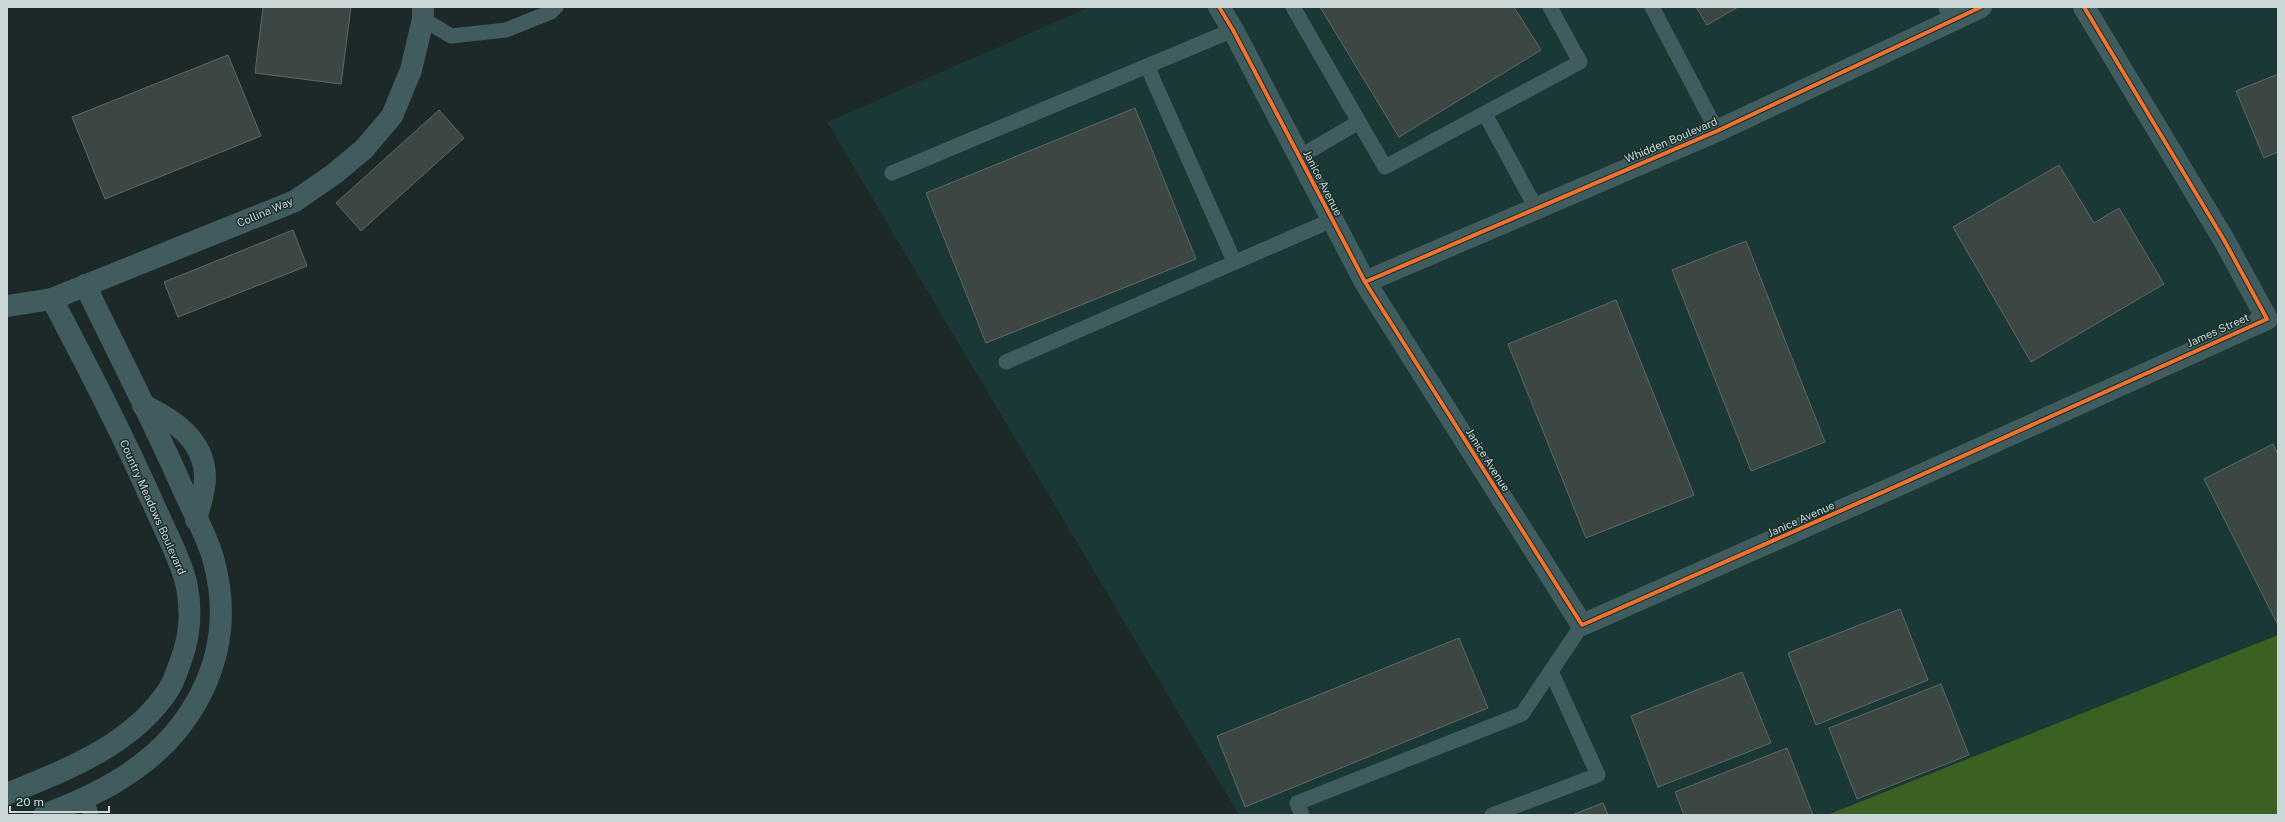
<svg xmlns="http://www.w3.org/2000/svg" width="2285" height="822" font-family="'Public Sans',sans-serif">
<style>
.built{fill:#1a3835}
.forest{fill:#3a6122}
.building{fill:#3c4643;stroke:#606866}
.lines{fill:none;stroke-linecap:round;stroke-linejoin:round}
.lane{stroke:#415c5f;stroke-width:15}
.street{stroke:#415c5f;stroke-width:22}
.cycleway-casing{stroke:#182e2c;stroke-width:6}
.cycleway{stroke:#ef722f;stroke-width:4}
.labels{text-anchor:middle;stroke-width:3;stroke-linejoin:round;paint-order:stroke}
.street-label{font-size:11px;fill:#cad7d6;stroke:#182e2c}
</style>
<rect width="100%" height="100%" fill="#1d2928"/>
<!-- built -->
<path class="built" d="M1090 7H2278V635L1827 815H1239L827 122Z"/>
<!-- forest -->
<path class="forest" d="M2278 635V815H1827Z"/>
<!-- building -->
<g class="building">
<path d="M263 7H351L341 84 255 73Z"/>
<path d="M1320 7H1514L1541 50 1399 137Z"/>
<path d="M1696 7H1738L1707 25Z"/>
<path d="M228 55 261 136 105 199 72 117Z"/>
<path d="M2278 74V152L2264 158 2236 91Z"/>
<path d="M1135 108 1196 259 986 343 926 193Z"/>
<path d="M439 110 464 138 361 231 336 203Z"/>
<path d="M2059 165 2094 223 2119 208 2164 284 2031 362 1953 227Z"/>
<path d="M293 230 307 266 178 317 164 282Z"/>
<path d="M1746 241 1825 442 1751 471 1672 270Z"/>
<path d="M1616 300 1694 495 1586 538 1508 344Z"/>
<path d="M2273 444 2278 454 2277 623 2204 479Z"/>
<path d="M1900 609 1928 680 1816 725 1788 653Z"/>
<path d="M1459 638 1488 708 1245 807 1217 736Z"/>
<path d="M1742 672 1771 743 1658 787 1631 716Z"/>
<path d="M1941 684 1969 755 1857 799 1829 728Z"/>
<path d="M1787 748 1813 815H1684L1675 792Z"/>
<path d="M1603 803 1608 815H1572Z"/>
</g>
<g class="lines">
<!-- lane -->
<g class="lane">
<path d="M1293 7 1385 167 1580 62 1550 7"/>
<path d="M1652 7 1717 131"/>
<path d="M1946 7 1951 20"/>
<path d="M423 19 451 36 506 30 551 12 556 7"/>
<path d="M1147 66 1234 261"/>
<path d="M1485 114 1536 208"/>
<path d="M1299 157 1359 122"/>
<path d="M892 173 1233 30"/>
<path d="M1006 362 1332 220"/>
<path d="M86 797 91 815"/>
<path d="M1302 815 1297 803 1522 714 1582 625"/>
<path d="M1492 815 1598 775 1551 671"/>
</g>
<!-- street -->
<g class="street">
<path d="M1219 7 1233 30 1365 282 1582 625 1892 488 2267 319 2224 240 2084 7"/>
<path d="M1365 282 1717 131 1981 7"/>
<path d="M7 306 52 299 295 201 334 174 364 149 392 116 411 70 423 19V7"/>
<path d="M143 405C173 419 205 440 205 478 205 491 199 507 196 520"/>
<path d="M7 794C66 770 133 745 169 689 174 681 177 671 180 663 190 637 192 614 187 587 182 561 163 527 153 503 122 433 87 366 52 299"/>
<path d="M44 815C69 805 94 795 117 781 197 733 239 649 213 558 205 531 189 504 178 478 149 413 116 349 85 285"/>
</g>
<!-- cycleway casing -->
<g class="cycleway-casing">
<g id="cycleway">
<path d="M1219 7 1233 30 1365 282 1582 625 1892 488 2267 319 2224 240 2084 7"/>
<path d="M1365 282 1717 131 1981 7"/>
</g>
</g>
<!-- cycleway -->
<use href="#cycleway" class="cycleway"/>
</g>
<g class="labels">
<!-- street labels -->
<g class="street-label">
<text transform="translate(1671 140) rotate(-23)" y="4">Whidden Boulevard</text>
<text transform="translate(1323 183) rotate(63)" y="4">Janice Avenue</text>
<text transform="translate(265 212) rotate(-23)" y="4">Collina Way</text>
<text transform="translate(2218 330) rotate(-24)" y="4">James Street</text>
<text transform="translate(1488 460) rotate(58)" y="4">Janice Avenue</text>
<text transform="translate(153 507) rotate(66)" y="4">Country Meadows Boulevard</text>
<text transform="translate(1801 519) rotate(-24)" y="4">Janice Avenue</text>
</g>
</g>
<!-- border -->
<rect width="2285" height="822" fill="none" stroke="#cad7d6" stroke-width="16"/>
<!-- scale -->
<path d="M10 806v6h99v-6" fill="none" stroke="#cad7d6" stroke-width="2"/>
<text x="16" y="806" font-size="12" fill="#cad7d6" stroke="#182e2c" stroke-width="3" paint-order="stroke">20 m</text>
</svg>
